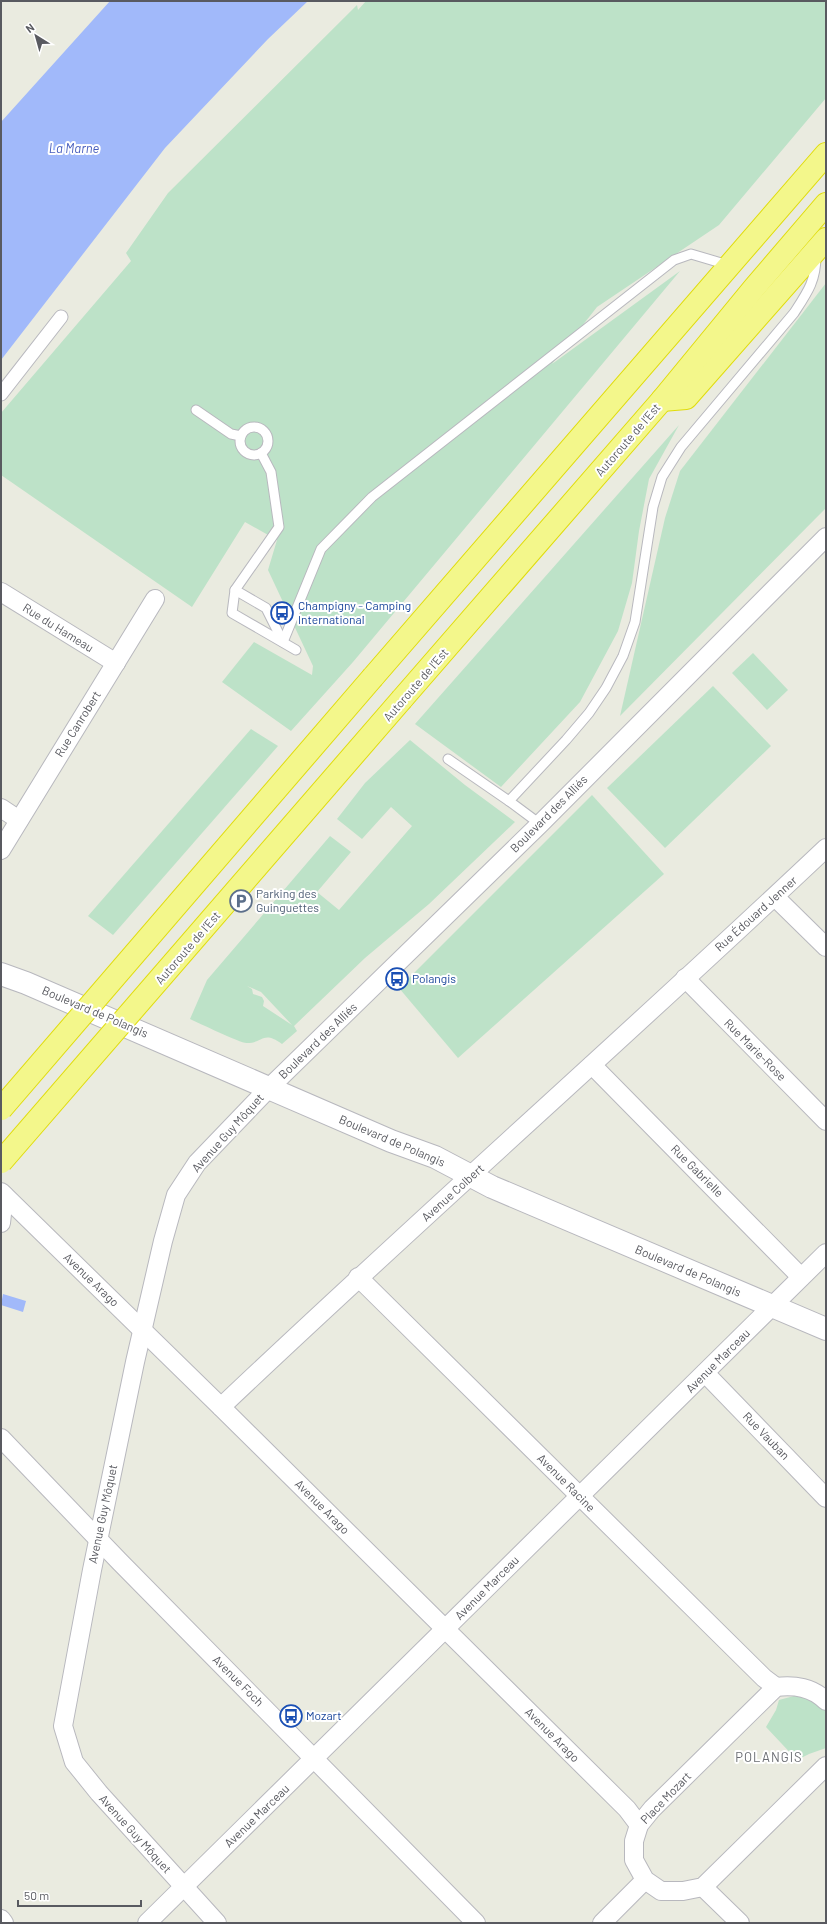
<svg xmlns="http://www.w3.org/2000/svg" width="827" height="1924" font-family="Barlow,sans-serif">
<style>
.green{fill:#bde2c8;fill-rule:evenodd}
.water{fill:#a1b9fa}
.lines{fill:none;stroke-linecap:round;stroke-linejoin:round}
.service-casing{stroke:#b8b8be;stroke-width:11}
.pedestrian-casing{stroke:#b8b8be;stroke-width:15}
.minor-casing{stroke:#b8b8be;stroke-width:20}
.tertiary-casing{stroke:#b8b8be;stroke-width:24}
.motorway-casing{stroke:#e0dc0b;stroke-width:24}
.service{stroke:#fff;stroke-width:9}
.pedestrian{stroke:#fff;stroke-width:13}
.minor{stroke:#fff;stroke-width:18}
.tertiary{stroke:#fff;stroke-width:22}
.motorway{stroke:#f3f78b;stroke-width:22}
.motorway-bridge-casing{stroke:#e0dc0b;stroke-width:24;stroke-linecap:butt}
.motorway-bridge{stroke:#f3f78b;stroke-width:22}
.labels{text-anchor:middle;stroke-width:4;stroke-linejoin:round;paint-order:stroke}
.street-label{font-size:12px;fill:#595a60;stroke:#fff}
.transit-label{font-size:12px;fill:#164399;stroke:#fff;text-anchor:start}
.service-label{font-size:12px;fill:#4e5e75;stroke:#fff;text-anchor:start}
.water-label{font-size:13px;font-style:italic;fill:#465cbc;stroke:#fff}
.neighbourhood-label{font-size:13px;letter-spacing:1px;fill:#6a6c72;stroke:#fff}
</style>
<rect width="100%" height="100%" fill="#eaebe0"/>
<!-- green -->
<g class="green">
<path d="M366 1H826V98L719 225 597 307 552 364 680 271 353 662 291 731 222 682 254 642 312 675 313 666 268 570 277 540 245 522 192 607 1 475V413L131 261 126 253 168 193 357 5 358 10Z"/>
<path d="M826 283V508L620 716 665 518 680 471Z"/>
<path d="M679 425 649 479 639 531 632 583 618 631 580 702 501 787 415 724Z"/>
<path d="M753 653 788 690 767 710 732 673Z"/>
<path d="M713 686 771 746 665 848 607 788Z"/>
<path d="M251 729 278 746 113 935 88 916Z"/>
<path d="M410 740 465 785 515 822 429 904 365 958 294 1026 297 1031 282 1044C263 1030 263 1043 247 1043 242 1044 199 1023 190 1019L207 980 330 836 351 852 317 892 339 910 412 826 391 807 362 839 337 819 365 783ZM247 986 261 992 292 1025 263 1006 264 1001 262 997 253 994 252 989Z"/>
<path d="M592 795 664 874 458 1058 399 988Z"/>
<path d="M794 1696C805 1697 819 1699 826 1710V1748L809 1754 797 1760 766 1727 776 1710 779 1700Z"/>
</g>
<!-- water -->
<g class="water">
<path d="M110 1H308L268 39 165 148 1 360V122Z"/>
<path d="M3 1294 26 1301 23 1312 1 1305Z"/>
</g>
<g class="lines">
<!-- service casing -->
<g class="service-casing">
<g id="service">
<path d="M196 410 231 434 241 436"/>
<circle cx="254" cy="441" r="14"/>
<path d="M261 453 271 472 279 527 235 590 232 613 296 650"/>
<path d="M235 590 266 608 283 642"/>
<path d="M283 642 321 549 372 497 674 260 691 254 728 265"/>
<path d="M448 759 509 801 540 824"/>
<path d="M509 801 566 740 589 713 606 688 623 656 635 622 653 507 662 477 681 447 794 313C807 293 816 281 816 256"/>
</g>
</g>
<!-- pedestrian casing -->
<g class="pedestrian-casing">
<path id="pedestrian" d="M1 394 61 317"/>
</g>
<!-- minor casing -->
<g class="minor-casing">
<g id="minor">
<path d="M1 592 116 663"/>
<path d="M1 808 19 820"/>
<path d="M1 850 155 599"/>
<path d="M775 897 826 947"/>
<path d="M685 978 826 1121"/>
<path d="M592 1065 801 1277"/>
<path d="M1 1192 221 1407 627 1809 639 1825"/>
<path d="M1 1223 4 1195"/>
<path d="M358 1277 764 1678 776 1687"/>
<path d="M705 1373 826 1498"/>
<path d="M221 1407C420 1218 626 1037 826 848"/>
<path d="M1 1438 120 1562 476 1923"/>
<path d="M826 1701C812 1687 795 1685 776 1687L652 1809 639 1825 634 1841V1860L645 1880 661 1891H683L703 1887 826 1766"/>
<path d="M703 1887 740 1923"/>
<path d="M1 1919 4 1923"/>
<path d="M147 1923 826 1253"/>
<path d="M217 1923 99 1793 74 1762 63 1726 92 1570 135 1362 163 1241 176 1195 197 1163 269 1088 540 824 826 537"/>
<path d="M602 1923 645 1880"/>
</g>
</g>
<!-- tertiary casing -->
<g class="tertiary-casing">
<path id="tertiary" d="M1 974 26 983 391 1141 435 1157 492 1187 826 1329"/>
</g>
<!-- motorway casing -->
<g class="motorway-casing">
<g id="motorway">
<path d="M662 400 686 398 826 239"/>
<path d="M373 677 826 154"/>
<path d="M402 699 662 400 754 288 826 204"/>
</g>
</g>
<!-- service -->
<use href="#service" class="service"/>
<!-- pedestrian -->
<use href="#pedestrian" class="pedestrian"/>
<!-- minor -->
<use href="#minor" class="minor"/>
<!-- tertiary -->
<use href="#tertiary" class="tertiary"/>
<!-- motorway -->
<use href="#motorway" class="motorway"/>
<!-- motorway-bridge casing -->
<g class="motorway-bridge-casing">
<g id="motorway-bridge">
<path d="M1 1109 373 677"/>
<path d="M1 1162 402 699"/>
</g>
</g>
<!-- motorway-bridge -->
<use href="#motorway-bridge" class="motorway-bridge"/>
</g>
<!-- icons -->
<defs>
<g id="bus-ring" transform="scale(1.15)"><circle r="9.5" fill="#fff" stroke="#1a4fb4" stroke-width="1.5"/><path d="M-5-6H5V4H4V6H2V4H-2V6H-4V4H-5ZM-3.5-4V0h7V-4ZM-3.5 1.2v1.5H-2V1.2ZM2 1.2v1.5H3.5V1.2Z" fill="#1a4fb4"/></g>
<g id="parking-ring" transform="scale(1.15)"><circle r="9.5" fill="#fff" stroke="#5c6f8a" stroke-width="1.5"/><path d="M-3.5-5.5H1a3.5 3.5 0 0 1 0 7H-1V5.5H-3.5ZM-1-3.4V-.6H.8a1.4 1.4 0 0 0 0-2.8Z" fill="#5c6f8a"/></g>
</defs>
<g fill-rule="evenodd">
<use href="#bus-ring" x="282" y="613"/>
<use href="#parking-ring" x="241" y="901"/>
<use href="#bus-ring" x="397" y="979"/>
<use href="#bus-ring" x="291" y="1716"/>
</g>
<g class="labels">
<!-- street labels -->
<g class="street-label">
<text transform="translate(628 440) rotate(-49)" y="4">Autoroute de l’Est</text>
<text transform="translate(58 628) rotate(32)" y="4">Rue du Hameau</text>
<text transform="translate(416 685) rotate(-49)" y="4">Autoroute de l’Est</text>
<text transform="translate(78 724) rotate(-58)" y="4">Rue Canrobert</text>
<text transform="translate(549 814) rotate(-45)" y="4">Boulevard des Alliés</text>
<text transform="translate(756 914) rotate(-42)" y="4">Rue Édouard Jenner</text>
<text transform="translate(188 948) rotate(-49)" y="4">Autoroute de l’Est</text>
<text transform="translate(95 1012) rotate(23)" y="4">Boulevard de Polangis</text>
<text transform="translate(318 1041) rotate(-44)" y="4">Boulevard des Alliés</text>
<text transform="translate(755 1050) rotate(45)" y="4">Rue Marie-Rose</text>
<text transform="translate(228 1133) rotate(-48)" y="4">Avenue Guy Môquet</text>
<text transform="translate(392 1141) rotate(23)" y="4">Boulevard de Polangis</text>
<text transform="translate(697 1171) rotate(45)" y="4">Rue Gabrielle</text>
<text transform="translate(453 1193) rotate(-42)" y="4">Avenue Colbert</text>
<text transform="translate(688 1271) rotate(23)" y="4">Boulevard de Polangis</text>
<text transform="translate(91 1280) rotate(44)" y="4">Avenue Arago</text>
<text transform="translate(718 1361) rotate(-45)" y="4">Avenue Marceau</text>
<text transform="translate(766 1436) rotate(46)" y="4">Rue Vauban</text>
<text transform="translate(566 1483) rotate(45)" y="4">Avenue Racine</text>
<text transform="translate(322 1507) rotate(45)" y="4">Avenue Arago</text>
<text transform="translate(103 1514) rotate(-78)" y="4">Avenue Guy Môquet</text>
<text transform="translate(487 1588) rotate(-45)" y="4">Avenue Marceau</text>
<text transform="translate(238 1681) rotate(45)" y="4">Avenue Foch</text>
<text transform="translate(552 1735) rotate(45)" y="4">Avenue Arago</text>
<text transform="translate(666 1798) rotate(-46)" y="4">Place Mozart</text>
<text transform="translate(257 1816) rotate(-44)" y="4">Avenue Marceau</text>
<text transform="translate(135 1834) rotate(48)" y="4">Avenue Guy Môquet</text>
</g>
<!-- transit labels -->
<g class="transit-label">
<text x="298" y="610">Champigny - Camping<tspan x="298" dy="14">International</tspan></text>
<text x="412" y="983">Polangis</text>
<text x="306" y="1720">Mozart</text>
</g>
<!-- service labels -->
<g class="service-label">
<text x="256" y="898">Parking des<tspan x="256" dy="14">Guinguettes</tspan></text>
</g>
<!-- water labels -->
<g class="water-label">
<text x="74" y="153">La Marne</text>
</g>
<!-- neighbourhood labels -->
<g class="neighbourhood-label">
<text x="769" y="1762">POLANGIS</text>
</g>
</g>
<!-- border -->
<rect width="827" height="1924" fill="none" stroke="#595a60" stroke-width="4"/>
<!-- north arrow -->
<g transform="translate(36 36) rotate(323)" stroke="#ffffff" stroke-width="3" paint-order="stroke">
<path d="M0-3L7 15L0 10L-7 15Z" fill="#595a60"/>
<text y="-6" font-size="11" font-weight="bold" text-anchor="middle" fill="#595a60">N</text>
</g>
<!-- scale -->
<path d="M18 1900v6h123v-6" fill="none" stroke="#595a60" stroke-width="2"/>
<text x="24" y="1900" font-size="12" fill="#595a60" stroke="#ffffff" stroke-width="3" paint-order="stroke">50 m</text>
</svg>
